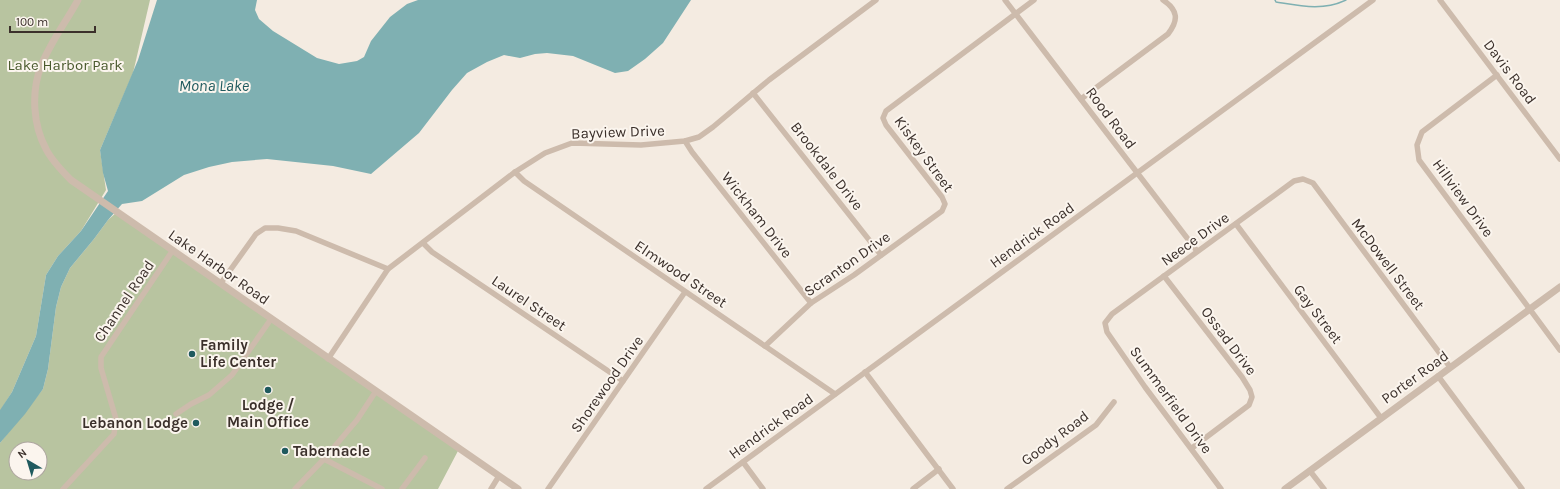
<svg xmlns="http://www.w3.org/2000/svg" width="1560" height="489" font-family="Karla,sans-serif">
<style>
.green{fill:#b8c4a0;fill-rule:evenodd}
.water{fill:#7fb0b2}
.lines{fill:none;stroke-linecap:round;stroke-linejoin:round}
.stream{stroke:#7fb0b2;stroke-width:1.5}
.minor{stroke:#cdbbac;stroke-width:5.5}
.tertiary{stroke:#cdbbac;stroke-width:7}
.poi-dot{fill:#1f5a5e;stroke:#fbf5ee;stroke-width:1.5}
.labels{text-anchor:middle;stroke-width:4;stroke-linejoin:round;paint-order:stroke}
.park-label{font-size:15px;fill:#4a5a2e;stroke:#fbf5ee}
.street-label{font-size:15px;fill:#3b302b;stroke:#fbf5ee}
.poi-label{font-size:15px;font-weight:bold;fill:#3b302b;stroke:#fbf5ee;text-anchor:start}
.water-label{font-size:16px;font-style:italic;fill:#1f5a5e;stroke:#fbf5ee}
</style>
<rect width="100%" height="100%" fill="#f4ebe1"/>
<!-- green -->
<g class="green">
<path d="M0 0H150L133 73 100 150 106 190 81 231 58 256 46 275 36 336 12 392 0 411Z"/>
<path d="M117 212 459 449 438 489H0V443L43 389 48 369 56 307 61 287 70 268 94 239 108 220ZM16 449H40V473H16Z"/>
</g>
<!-- water -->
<path class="water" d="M157 0H257L255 10 259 19 273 31 317 58 339 64 357 61 364 57 371 41 390 17 407 4 418 0H691L663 43 645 59 628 71 615 73 573 56 547 53 535 54 520 58 504 55 487 62 467 73 452 90 419 133 371 174 333 166 267 159 232 162 209 167 184 175 142 201 122 204 108 220 94 239 70 268 61 287 56 307 48 369 43 389 25 414 0 443V410L12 392 36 336 46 275 58 256 81 231 108 191 103 173 100 150 138 60Z"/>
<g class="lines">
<!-- stream -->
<path class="stream" d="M1275 0 1276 2C1301 6 1323 11 1346 0"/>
<!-- minor -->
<g class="minor">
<path d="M1005 0 1197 251"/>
<path d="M1440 0 1560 159"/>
<path d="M1497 75 1422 132 1417 145 1419 160 1560 350"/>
<path d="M753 93 881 255"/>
<path d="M1081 99 1168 34C1179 20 1178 10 1163 0"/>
<path d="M685 141 692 152 811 303"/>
<path d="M515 172 524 181 835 394"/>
<path d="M1236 224 1381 418"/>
<path d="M423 243 432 252 623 381"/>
<path d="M1164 276 1242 377 1250 390 1252 397 1249 405 1192 448"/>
<path d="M221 283 256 234 265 228H278L296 231 388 269"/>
<path d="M765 346 811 303 854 275 942 211 945 204 942 197 886 125 883 118 886 111 1034 0"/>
<path d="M328 359 388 269 515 172 545 153 572 143 641 145 685 141 699 137 713 127 769 80 876 0"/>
<path d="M865 372 953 489"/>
<path d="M1438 376 1522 489"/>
<path d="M176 414 191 404 209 395 232 375 271 319"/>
<path d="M324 459 382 489"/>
<path d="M743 462 763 489"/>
<path d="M1310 471 1324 489"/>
<path d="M63 489 114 434 116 419 101 368V357L173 250"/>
<path d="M295 489 324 459 357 420 376 391"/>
<path d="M402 489 425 458"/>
<path d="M491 489 499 476"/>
<path d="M548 489 685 292"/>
<path d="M706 489 1373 0"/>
<path d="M913 489 939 469"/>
<path d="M1007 489 1096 425 1114 402"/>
<path d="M1221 489 1145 387 1107 332 1105 323 1112 314 1294 181 1303 179 1313 183 1450 367"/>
</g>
<!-- tertiary -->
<g class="tertiary">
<path d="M78 0C66 22 50 43 41 66 31 92 33 125 46 149 52 161 62 171 71 180L518 489"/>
<path d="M1285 489 1560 287"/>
</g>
</g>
<!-- markers -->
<g class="poi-dot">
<circle cx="192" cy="354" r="4"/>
<circle cx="268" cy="390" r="4"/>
<circle cx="196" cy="423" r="4"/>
<circle cx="285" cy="451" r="4"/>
</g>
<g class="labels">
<!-- park labels -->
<g class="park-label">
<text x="65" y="70">Lake Harbor Park</text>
</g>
<!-- street labels -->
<g class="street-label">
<text transform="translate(1510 72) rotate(53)" y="5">Davis Road</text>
<text transform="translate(1111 118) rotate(53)" y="5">Rood Road</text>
<text transform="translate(618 132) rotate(-2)" y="5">Bayview Drive</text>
<text transform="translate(924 154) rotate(54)" y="5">Kiskey Street</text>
<text transform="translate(827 166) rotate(52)" y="5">Brookdale Drive</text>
<text transform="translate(1463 198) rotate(54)" y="5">Hillview Drive</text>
<text transform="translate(757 215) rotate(52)" y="5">Wickham Drive</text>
<text transform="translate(1032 235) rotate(-36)" y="5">Hendrick Road</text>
<text transform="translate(1195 239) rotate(-36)" y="5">Neece Drive</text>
<text transform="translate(847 264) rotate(-35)" y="5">Scranton Drive</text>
<text transform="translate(1388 264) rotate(53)" y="5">McDowell Street</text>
<text transform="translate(219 267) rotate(35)" y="5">Lake Harbor Road</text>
<text transform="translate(681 274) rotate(34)" y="5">Elmwood Street</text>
<text transform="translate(124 301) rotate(-56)" y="5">Channel Road</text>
<text transform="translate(529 303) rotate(34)" y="5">Laurel Street</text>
<text transform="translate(1318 314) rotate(53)" y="5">Gay Street</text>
<text transform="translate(1229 341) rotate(53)" y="5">Ossad Drive</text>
<text transform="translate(1415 377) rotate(-36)" y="5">Porter Road</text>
<text transform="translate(607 384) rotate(-55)" y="5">Shorewood Drive</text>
<text transform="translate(1171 400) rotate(54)" y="5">Summerfield Drive</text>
<text transform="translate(771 426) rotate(-36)" y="5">Hendrick Road</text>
<text transform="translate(1055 438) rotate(-37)" y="5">Goody Road</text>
</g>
<!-- poi labels -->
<g class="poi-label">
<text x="200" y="350">Family<tspan x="200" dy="17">Life Center</tspan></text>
<text x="268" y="410" text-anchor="middle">Lodge /<tspan x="268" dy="17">Main Office</tspan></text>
<text x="188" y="428" text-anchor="end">Lebanon Lodge</text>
<text x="293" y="456">Tabernacle</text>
</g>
<!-- water labels -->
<g class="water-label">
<text x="214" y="91">Mona Lake</text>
</g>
</g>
<!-- north arrow -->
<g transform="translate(28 461) rotate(322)"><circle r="19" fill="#fbf5ee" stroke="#aea6a0"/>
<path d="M0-3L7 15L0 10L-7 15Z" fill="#1f5a5e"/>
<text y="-6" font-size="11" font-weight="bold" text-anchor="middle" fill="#3b302b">N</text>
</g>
<!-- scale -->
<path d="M10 26v6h85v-6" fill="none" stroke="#3b302b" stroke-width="2"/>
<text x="16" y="26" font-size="12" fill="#3b302b" stroke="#fbf5ee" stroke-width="3" paint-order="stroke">100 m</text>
</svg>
